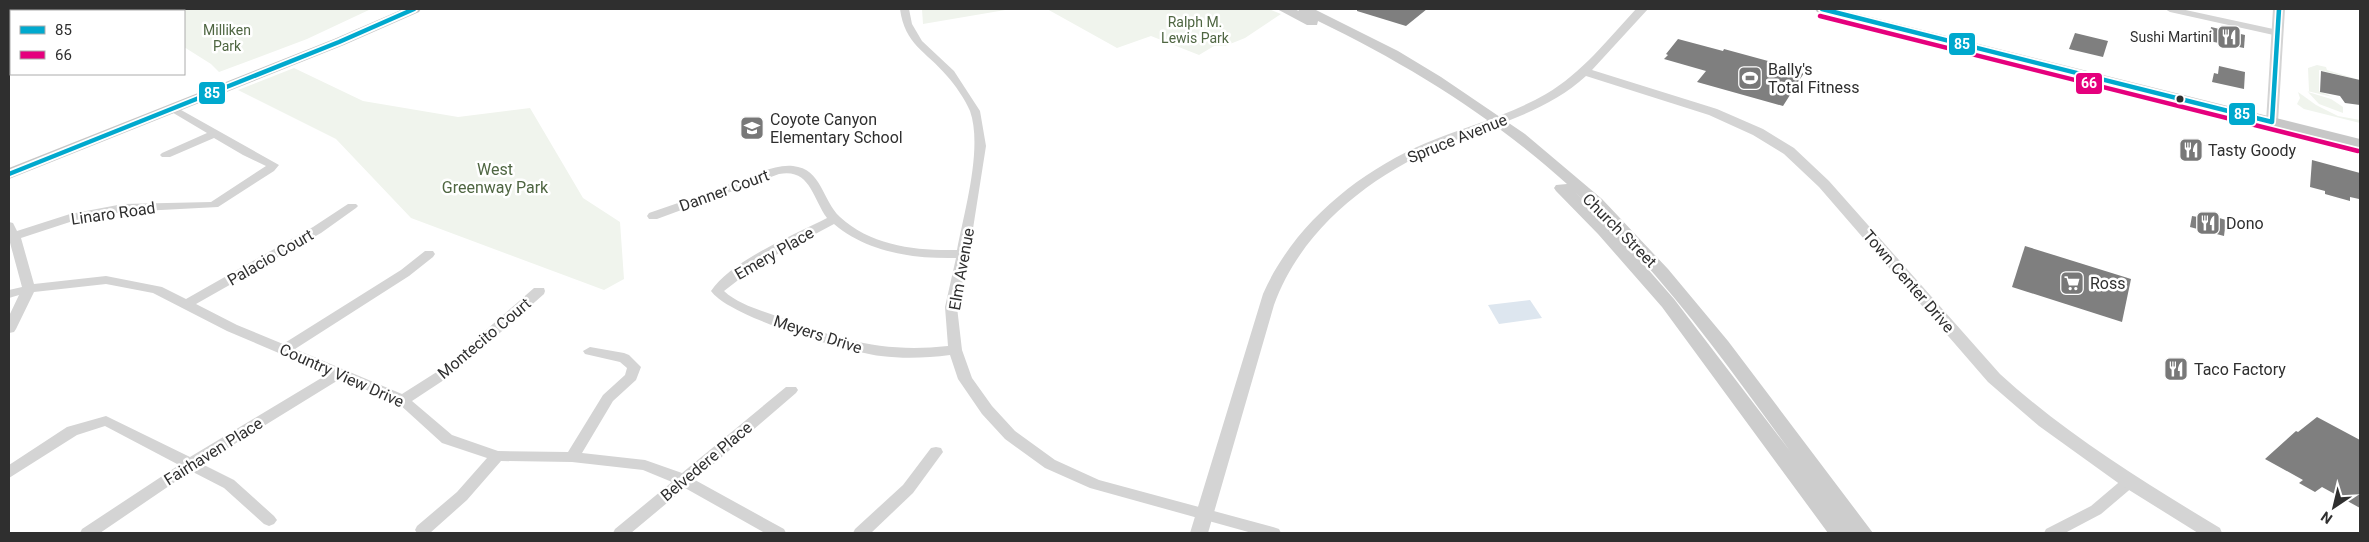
<svg xmlns="http://www.w3.org/2000/svg" width="2369" height="542" font-family="Roboto,sans-serif">
<style>
.green{fill:#f0f4ed}
.water{fill:#dde6ef}
.building{fill:#7f7f7f}
.lines{fill:none;stroke-linecap:round;stroke-linejoin:round}
.minor{fill:#d4d4d4;fill-rule:evenodd}
.tertiary{fill:#d4d4d4;fill-rule:evenodd}
.secondary{fill:#cdcdcd;fill-rule:evenodd}
.primary{fill:#c7c7c7;fill-rule:evenodd}
.bus-1-casing{stroke:#fff;stroke-width:8}
.bus-2-casing{stroke:#fff;stroke-width:8}
.bus-1{stroke:#00a9ce;stroke-width:4.5}
.bus-2{stroke:#e5007d;stroke-width:4.5}
.bus-dot{fill:#2f2f2f;stroke:#fff;stroke-width:2}
.labels{text-anchor:middle;stroke-width:5;stroke-linejoin:round;paint-order:stroke}
.far-park-label{font-size:14px;fill:#4f6642;stroke:#fff}
.far-poi-label{font-size:14px;fill:#2f2f2f;stroke:#fff;text-anchor:end}
.poi-label{font-size:16px;fill:#2f2f2f;stroke:#fff;text-anchor:start}
.street-label{font-size:16px;fill:#2f2f2f;stroke:#fff}
.park-label{font-size:16px;fill:#4f6642;stroke:#fff}
.line-badge{stroke:#fff;stroke-width:2}
.badge-label{font-size:14px;text-anchor:middle;font-weight:bold;fill:#fff}
</style>
<rect width="100%" height="100%" fill="#fff"/>
<!-- green -->
<g class="green">
<path d="M82 9H371L307 39 219 72 211 64 184 47V11H98Z"/>
<path d="M922 9H1011L923 24Z"/>
<path d="M1047 9H1269L1281 14 1245 38 1225 46H1214L1199 55 1151 36 1117 48Z"/>
<path d="M2317 65 2326 67 2327 70 2360 80 2319 70V91L2333 97 2307 91H2309L2308 68Z"/>
<path d="M294 68 363 101 458 117 530 108 583 198 620 222 624 279 604 290 411 218 336 139 238 90Z"/>
<path d="M2298 92 2316 105 2338 116 2360 120V123L2304 109 2297 104 2300 98Z"/>
<path d="M2308 92 2331 99 2343 107V113L2319 104Z"/>
</g>
<!-- water -->
<path class="water" d="M1530 300 1542 318 1499 324 1488 305Z"/>
<!-- building -->
<g class="building">
<path d="M1357 9H1427L1406 26 1357 11Z"/>
<path d="M2211 27 2245 35 2244 48 2209 41Z"/>
<path d="M2075 33 2108 41 2103 57 2069 49Z"/>
<path d="M1678 39 1723 51 1724 49 1801 70 1799 72 1804 73 1783 106 1697 82 1706 71 1664 59 1668 55 1666 54Z"/>
<path d="M2219 66 2245 72 2244 89 2212 82 2214 73 2218 74Z"/>
<path d="M2321 71 2360 80V105L2345 103 2340 96 2320 92Z"/>
<path d="M2312 160 2360 173 2359 199 2350 197V201L2325 194V191L2310 187Z"/>
<path d="M2199 212 2226 220 2224 236 2190 227 2192 216 2198 217Z"/>
<path d="M2025 246 2131 279 2122 322 2012 287Z"/>
<path d="M2317 417 2360 440V508L2322 487 2315 492 2299 483 2303 480 2265 459 2296 431 2298 432Z"/>
</g>
<g class="lines">
<!-- minor -->
<g class="minor">
<path d="M900 9H909L912 24 922 41 954 71 980 111 986 146 969 254 957 307 962 350 972 378 992 406 1015 431 1055 460 1099 480 1273 527 1279 529 1281 533H1252L1090 488 1045 468 1005 439 982 414 958 379 950 355C927 358 904 359 881 356 847 352 729 317 711 291 732 260 794 235 827 218 812 197 810 168 779 174L657 219H649L647 216 649 213C679 203 709 192 738 181 755 175 775 164 793 166 822 169 822 200 840 217 871 246 917 251 957 250 964 212 983 148 970 111 965 99 955 85 947 76 926 51 905 45 900 9ZM834 224C867 252 913 259 956 258L945 307 948 346C883 353 840 340 779 317 761 310 739 305 724 291L759 264Z"/>
<path d="M2165 9H2181L2278 30 2283 33 2278 36 2170 12Z"/>
<path d="M174 106 279 165 274 171 218 207 123 212 76 220 21 238 34 284 106 276 162 287 186 299 313 227 348 204H356L358 206 356 208 321 233 196 304 237 325 283 344 401 270 425 251H433L435 254 433 257 409 276 295 349 402 394 443 368 534 288H544L545 291 544 294 453 374 412 401 452 435 498 451 568 452 603 395 625 375 627 368 620 362 585 354 583 351 590 347 624 353 629 355 641 367 636 380 613 401 582 453 645 460 682 473 786 387H796L798 390 796 393 695 480 784 529 786 533H765L685 488 631 533H613L615 529 672 482 643 470 572 462 501 461 467 500 430 533H417L415 530 417 526 457 492 487 458 442 443 398 403 340 379 202 464 234 480 274 516 277 520 274 524 269 526 264 524 224 488 191 471 100 533H80L82 529 179 465 105 426 77 435 9 478V465L67 427 106 416 190 457 328 374 227 331 153 293 106 284 34 292 16 329 14 332 9 333V316L19 295 9 298V290L22 287 9 239V222L13 223 17 231 70 214 123 204 211 202 266 166 243 155 214 138 170 157H162L160 155 162 153 207 133 170 111 169 109Z"/>
<path d="M936 447 941 448 943 452 913 493 871 533H853L855 529 903 485 931 448Z"/>
<path d="M2129 476 2134 478 2137 482 2134 486 2101 514 2065 533H2044L2046 529 2091 506 2124 478Z"/>
</g>
<!-- tertiary -->
<g class="tertiary">
<path d="M1636 9H1648L1592 70 1717 109 1763 129 1794 148 1829 181 2000 374C2067 435 2142 481 2220 528L2222 533H2198L2121 485 2039 426 1988 382 1819 187 1784 154 1753 135 1709 115 1586 76C1548 111 1497 124 1450 142 1375 172 1302 227 1274 305L1208 533H1190L1263 294C1293 225 1358 172 1426 143 1466 126 1508 116 1546 94 1582 73 1608 39 1636 9Z"/>
<path d="M2273 9H2285L2278 122 2272 126 2266 122Z"/>
</g>
<!-- secondary -->
<path class="secondary" d="M1277 9H1294L1299 11 1298 9H1314L1398 51 1441 77 1525 134 1602 199 1668 269 1728 341 1873 533H1828L1662 307 1598 234 1556 191 1554 188 1556 185 1567 184C1493 117 1407 64 1318 21L1317 25H1307ZM1575 192C1658 268 1724 360 1790 451L1674 299 1610 226Z"/>
<!-- primary -->
<g class="primary">
<path d="M403 9H421L419 12 344 45 9 179V168L334 39Z"/>
<path d="M1815 9H1838L2360 139V149L1817 12Z"/>
</g>
<!-- bus-1 casing -->
<g class="bus-1-casing">
<g id="bus-1">
<path d="M1822 9 2272 122 2279 9"/>
<path d="M9 174 339 42 414 9"/>
</g>
</g>
<!-- bus-2 casing -->
<g class="bus-2-casing">
<path id="bus-2" d="M1820 16 2358 151"/>
</g>
<!-- bus-1 -->
<use href="#bus-1" class="bus-1"/>
<!-- bus-2 -->
<use href="#bus-2" class="bus-2"/>
</g>
<!-- icons -->
<defs>
<g id="restaurant-square" transform="scale(1.25)"><rect x="-9" y="-9" width="18" height="18" rx="4" fill="#787878" stroke="#fff"/><path d="M-5-6h1v4h1v-4h1v4h1v-4h1v5L-1.5 .5V6h-2V.5L-5-1ZM5-6V6H3V1.5H1.5Q1.5-4 5-6Z" fill="#fff"/></g>
<g id="stadium-square" transform="scale(1.25)"><rect x="-9" y="-9" width="18" height="18" rx="4" fill="#787878" stroke="#fff"/><path d="M0-5a6.5 5 0 1 0 0 10a6.5 5 0 1 0 0-10ZM-3.5-1.8h7v3.6h-7Z" fill="#fff"/></g>
<g id="school-square" transform="scale(1.25)"><rect x="-9" y="-9" width="18" height="18" rx="4" fill="#787878" stroke="#fff"/><path d="M0-5L7-2L0 1L-7-2ZM-4 1L0 2.5L4 1V4Q0 6-4 4Z" fill="#fff"/></g>
<g id="supermarket-square" transform="scale(1.25)"><rect x="-9" y="-9" width="18" height="18" rx="4" fill="#787878" stroke="#fff"/><path d="M-6-5.5h2.5l.6 2H6L4.5 2H-2.5L-4.4-4H-6ZM-1.5 3.2a1.3 1.3 0 1 0 .1 0ZM3 3.2a1.3 1.3 0 1 0 .1 0Z" fill="#fff"/></g>
</defs>
<g fill-rule="evenodd">
<use href="#restaurant-square" x="2229" y="37"/>
<use href="#stadium-square" x="1750" y="78"/>
<use href="#school-square" x="752" y="128"/>
<use href="#restaurant-square" x="2191" y="150"/>
<use href="#restaurant-square" x="2208" y="223"/>
<use href="#supermarket-square" x="2072" y="283"/>
<use href="#restaurant-square" x="2176" y="369"/>
</g>
<!-- markers -->
<circle class="bus-dot" cx="2180" cy="99" r="4.5"/>
<g class="labels">
<!-- far-park labels -->
<g class="far-park-label">
<text x="1195" y="27">Ralph M.<tspan x="1195" dy="16">Lewis Park</tspan></text>
<text x="227" y="35">Milliken<tspan x="227" dy="16">Park</tspan></text>
</g>
<!-- far-poi labels -->
<g class="far-poi-label">
<text x="2212" y="42">Sushi Martini</text>
</g>
<!-- poi labels -->
<g class="poi-label">
<text x="1768" y="75">Bally's<tspan x="1768" dy="18">Total Fitness</tspan></text>
<text x="770" y="125">Coyote Canyon<tspan x="770" dy="18">Elementary School</tspan></text>
<text x="2208" y="156">Tasty Goody</text>
<text x="2226" y="229">Dono</text>
<text x="2090" y="289">Ross</text>
<text x="2194" y="375">Taco Factory</text>
</g>
<!-- street labels -->
<g class="street-label">
<text transform="translate(1457 138) rotate(-22)" y="6">Spruce Avenue</text>
<text transform="translate(724 190) rotate(-20)" y="6">Danner Court</text>
<text transform="translate(113 213) rotate(-8)" y="6">Linaro Road</text>
<text transform="translate(1620 230) rotate(45)" y="6">Church Street</text>
<text transform="translate(774 253) rotate(-30)" y="6">Emery Place</text>
<text transform="translate(270 257) rotate(-30)" y="6">Palacio Court</text>
<text transform="translate(961 269) rotate(-80)" y="6">Elm Avenue</text>
<text transform="translate(1909 281) rotate(49)" y="6">Town Center Drive</text>
<text transform="translate(818 334) rotate(18)" y="6">Meyers Drive</text>
<text transform="translate(484 338) rotate(-40)" y="6">Montecito Court</text>
<text transform="translate(342 375) rotate(24)" y="6">Country View Drive</text>
<text transform="translate(213 451) rotate(-32)" y="6">Fairhaven Place</text>
<text transform="translate(706 461) rotate(-40)" y="6">Belvedere Place</text>
</g>
<!-- park labels -->
<g class="park-label">
<text x="495" y="175">West<tspan x="495" dy="18">Greenway Park</tspan></text>
</g>
</g>
<g class="line-badge">
<rect x="1948" y="32" width="28" height="24" rx="5" fill="#00a9ce"/>
<rect x="2075" y="72" width="28" height="23" rx="5" fill="#e5007d"/>
<rect x="198" y="81" width="28" height="24" rx="5" fill="#00a9ce"/>
<rect x="2228" y="102" width="28" height="24" rx="5" fill="#00a9ce"/>
</g>
<g class="badge-label">
<text x="1962" y="49">85</text>
<text x="2089" y="88">66</text>
<text x="212" y="98">85</text>
<text x="2242" y="119">85</text>
</g>
<!-- border -->
<rect width="2369" height="542" fill="none" stroke="#2f2f2f" stroke-width="20"/>
<!-- legend -->
<rect x="10" y="10" width="175" height="65" fill="#ffffff" stroke="#acacac"/>
<rect x="20" y="26" width="25" height="8" fill="#00a9ce" stroke="#acacac"/>
<text x="55" y="35" font-size="15" fill="#2f2f2f">85</text>
<rect x="20" y="51" width="25" height="8" fill="#e5007d" stroke="#acacac"/>
<text x="55" y="60" font-size="15" fill="#2f2f2f">66</text>
<!-- north arrow -->
<g transform="translate(2334 507) rotate(215)" stroke="#ffffff" stroke-width="4" paint-order="stroke">
<path d="M0-4L9 19L0 12L-9 19Z" fill="#2f2f2f"/>
<text y="-8" font-size="14" font-weight="bold" text-anchor="middle" fill="#2f2f2f">N</text>
</g>
</svg>
